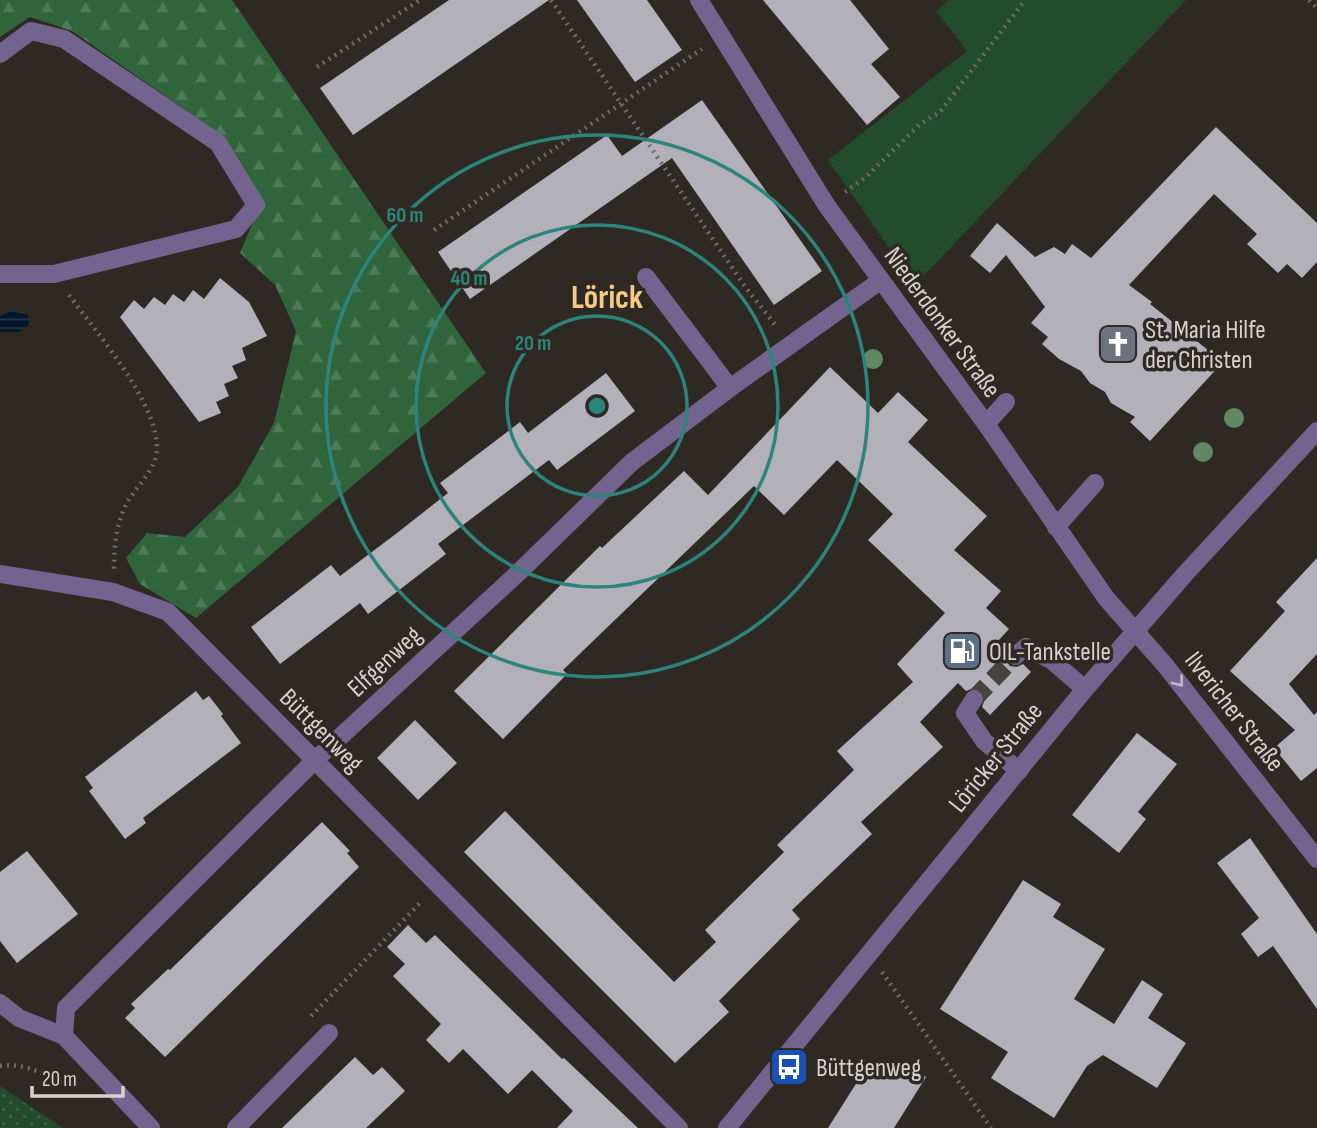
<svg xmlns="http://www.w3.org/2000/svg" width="1317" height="1128" font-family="'Sofia Sans Condensed',sans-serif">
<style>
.grass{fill:url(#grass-dots)}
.forest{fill:url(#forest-firs)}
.park{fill:#234c2c}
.water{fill:url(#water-rules)}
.building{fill:#b2b0b9}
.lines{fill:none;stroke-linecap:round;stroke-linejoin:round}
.minor-tunnel{stroke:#48423c;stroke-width:18;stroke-dasharray:18 9;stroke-linecap:butt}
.path{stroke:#706b66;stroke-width:4.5;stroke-dasharray:2 5;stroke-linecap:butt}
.minor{stroke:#72648e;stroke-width:18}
.tree{fill:#608862}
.oneway{stroke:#bcb6bd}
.ring{fill:none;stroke:#2d847c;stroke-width:3.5}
.labels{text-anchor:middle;stroke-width:7;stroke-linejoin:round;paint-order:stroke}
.street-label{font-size:26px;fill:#d5d1cd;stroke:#2f2923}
.poi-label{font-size:26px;fill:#d5d1cd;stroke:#2f2923;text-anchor:start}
.district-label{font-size:33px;font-weight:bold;fill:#f6ca85;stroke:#2f2923}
.centre{fill:#2d847c;stroke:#2f2923;stroke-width:3.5}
.ring-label{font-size:21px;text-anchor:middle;font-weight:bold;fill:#2d847c;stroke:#2f2923;stroke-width:7;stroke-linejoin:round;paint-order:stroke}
</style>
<defs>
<pattern id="grass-dots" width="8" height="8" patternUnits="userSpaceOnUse" patternTransform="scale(1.75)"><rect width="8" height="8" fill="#234c2c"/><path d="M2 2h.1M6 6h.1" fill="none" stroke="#426549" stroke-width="1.8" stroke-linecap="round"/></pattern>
<pattern id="forest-firs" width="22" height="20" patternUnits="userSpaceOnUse" patternTransform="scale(1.75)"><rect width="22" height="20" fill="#30653c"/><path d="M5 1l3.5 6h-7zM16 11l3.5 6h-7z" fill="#4d7a57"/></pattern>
<pattern id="water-rules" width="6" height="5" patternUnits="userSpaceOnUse" patternTransform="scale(1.75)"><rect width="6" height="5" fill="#01172c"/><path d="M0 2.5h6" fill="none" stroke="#253849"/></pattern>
</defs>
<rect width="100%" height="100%" fill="#2f2923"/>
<!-- grass -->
<path class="grass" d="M0 1086 63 1128H0Z"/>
<!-- forest -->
<path class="forest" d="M0 0H232L486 373 196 618 140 584 126 558 147 533 185 537 238 487 274 423 296 331 275 285 240 253 261 202 221 135 72 31 30 17 0 37Z"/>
<!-- park -->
<path class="park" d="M949 0H1186L915 285 828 160 967 51 936 11Z"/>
<!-- water -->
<path class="water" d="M11 311 28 315 29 325 19 332H0V316Z"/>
<!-- building -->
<g class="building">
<path d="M449 0H549L353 135 320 88Z"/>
<path d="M577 0H647L682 50 635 82Z"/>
<path d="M763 0H850L889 49 871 64 900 97 867 125Z"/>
<path d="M702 100 822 271 774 305 672 158 470 299 438 252 607 135 622 156Z"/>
<path d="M1216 127 1317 223V262L1302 278 1287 264 1278 273 1247 244 1257 234 1214 194 1129 285 1152 302 1150 304 1223 362 1150 441 1130 422 1135 417 1111 403 1105 392 1090 383 1081 371 1059 359 1042 344 1048 337 1031 323 1045 307 1006 255 990 273 970 256 997 223 1035 257 1054 247 1065 254 1072 244 1091 258Z"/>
<path d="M220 278 249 302 267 336 242 348 246 360 232 366 238 378 224 384 229 396 216 402 221 413 199 422 120 317 134 300 144 309 154 297 165 305 173 294 184 302 193 290 204 299Z"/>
<path d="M830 367 878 413 898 392 928 420 908 442 987 516 954 550 1001 591 986 608 1009 629 998 641 1007 649 1004 658 1010 666 1017 667 1023 664 1031 672 990 715 982 707 985 699 981 690 974 688 966 691 958 683 920 722 943 747 861 822 872 834 792 910 800 919 719 1001 729 1012 675 1063 464 852 505 811 674 982 716 942 705 930 784 852 777 845 854 770 837 751 913 682 897 664 945 613 868 540 893 514 837 460 784 515 754 486 563 670 567 674 503 739 454 691 600 546 602 548 684 471 708 495Z"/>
<path d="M606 373 635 411 557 470 549 460 529 475 438 544 446 554 368 614 360 603 280 664 251 627 331 565 340 576 397 533 448 493 440 483 520 422 528 433Z"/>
<path d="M1317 558V654L1289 684 1314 715 1317 712V768L1301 781 1274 748 1295 730 1230 671 1285 611 1276 602Z"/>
<path d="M196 691 203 700 209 696 223 714 221 716 241 743 143 818 146 823 125 839 89 791 93 788 85 777Z"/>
<path d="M415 720 457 763 418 800 377 758Z"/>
<path d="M1137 733 1177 764 1138 812 1146 819 1119 853 1072 815Z"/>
<path d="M322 822 350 851 347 853 359 867 165 1057 125 1018 135 1008 131 1004 168 969 170 970Z"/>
<path d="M1250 838 1317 934V1009L1273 946 1258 957 1241 934 1259 918 1217 863Z"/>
<path d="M27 851 78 914 17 963 0 941V872Z"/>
<path d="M1023 880 1061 904 1053 917 1105 949 1074 999 1114 1024 1142 980 1163 994 1148 1018 1186 1043 1157 1088 1103 1055 1087 1066 1054 1118 991 1078 1008 1052 940 1009Z"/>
<path d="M408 925 426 943 435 935 562 1059 564 1058 638 1128H557L573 1111 532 1070 508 1094 463 1049 449 1063 426 1040 441 1024 393 976 405 964 387 947Z"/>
<path d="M355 1057 373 1075 382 1067 405 1091 366 1128H282Z"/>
<path d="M871 1060 891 1073 899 1060 926 1077 894 1128H828Z"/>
</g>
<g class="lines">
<!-- minor-tunnel -->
<path class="minor-tunnel" d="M974 699 1015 656"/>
<!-- path -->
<g class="path">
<path d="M551 0 746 288 777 327"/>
<path d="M1309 0 1317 8"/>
<path d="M317 67 420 0"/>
<path d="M845 192 866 177 920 124 940 112 1025 0"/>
<path d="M434 230 702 49"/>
<path d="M69 295C94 330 173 419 154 462 149 475 138 486 130 498 116 520 114 545 114 570"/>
<path d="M882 972 991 1128"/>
<path d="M311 1016 423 900"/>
<path d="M0 1066C25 1062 49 1076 70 1087L76 1082"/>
</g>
<!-- minor -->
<g class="minor">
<path d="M699 0 827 206 986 424 1106 598 1165 665 1317 859"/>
<path d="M0 54 31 31 64 39 218 143 256 205 236 229 54 274H0"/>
<path d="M646 277 730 388"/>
<path d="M986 424 1006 402"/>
<path d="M1056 527 1095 483"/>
<path d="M0 574 113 592 168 612 679 1128"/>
<path d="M1015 656 1026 647 1051 660 1085 689"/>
<path d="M974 699 965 713 984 741 1019 771"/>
<path d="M0 1003 19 1018 64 1036"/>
<path d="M151 1128 64 1036 66 1008 315 760 518 573 632 462 730 388 880 281"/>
<path d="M236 1128 329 1033"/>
<path d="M727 1128 1085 689 1185 574 1317 431"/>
</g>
</g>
<!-- trees -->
<g class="tree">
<circle cx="873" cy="359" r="10"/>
<circle cx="1234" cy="418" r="10"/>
<circle cx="1203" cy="452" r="10"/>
</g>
<!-- one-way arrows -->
<defs><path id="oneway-chevron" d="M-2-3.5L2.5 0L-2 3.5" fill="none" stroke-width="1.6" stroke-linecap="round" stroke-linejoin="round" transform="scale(1.75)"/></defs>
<use class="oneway" href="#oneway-chevron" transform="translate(1179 682) rotate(52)"/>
<!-- distance rings -->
<g class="ring">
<circle cx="597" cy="406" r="90"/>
<circle cx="597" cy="406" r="181"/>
<circle cx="597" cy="406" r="271"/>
</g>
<!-- icons -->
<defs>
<g id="church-square" transform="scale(2.0125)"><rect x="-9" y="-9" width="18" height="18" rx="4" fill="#6b7280" stroke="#2f2923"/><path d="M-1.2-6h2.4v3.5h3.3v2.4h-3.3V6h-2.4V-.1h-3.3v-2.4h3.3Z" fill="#fff"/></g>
<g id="fuel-square" transform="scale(2.0125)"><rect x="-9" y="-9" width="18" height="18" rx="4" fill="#5c6f8a" stroke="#2f2923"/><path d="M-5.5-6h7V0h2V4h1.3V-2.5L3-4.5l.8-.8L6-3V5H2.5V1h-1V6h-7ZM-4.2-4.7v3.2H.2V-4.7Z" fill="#fff"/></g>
<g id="bus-square" transform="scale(2.0125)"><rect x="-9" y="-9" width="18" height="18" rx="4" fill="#1a4fb4" stroke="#2f2923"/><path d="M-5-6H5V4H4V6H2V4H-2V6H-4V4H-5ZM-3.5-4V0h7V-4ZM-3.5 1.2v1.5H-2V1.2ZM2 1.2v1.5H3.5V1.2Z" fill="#fff"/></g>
</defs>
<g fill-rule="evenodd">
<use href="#church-square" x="1118" y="344"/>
<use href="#fuel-square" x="962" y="651"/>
<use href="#bus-square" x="789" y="1067"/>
</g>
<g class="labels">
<!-- street labels -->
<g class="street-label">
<text transform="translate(943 322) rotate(54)" y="9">Niederdonker Straße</text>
<text transform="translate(384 661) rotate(-43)" y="9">Elfgenweg</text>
<text transform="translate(1235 711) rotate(52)" y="9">Ilvericher Straße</text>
<text transform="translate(322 730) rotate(45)" y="9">Büttgenweg</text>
<text transform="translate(995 757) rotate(-51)" y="9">Löricker Straße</text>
</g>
<!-- poi labels -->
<g class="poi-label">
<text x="1145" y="338">St. Maria Hilfe<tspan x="1145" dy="30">der Christen</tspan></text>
<text x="989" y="660">OIL-Tankstelle</text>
<text x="816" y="1076">Büttgenweg</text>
</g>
<!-- district labels -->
<g class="district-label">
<text x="607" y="308">Lörick</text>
</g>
</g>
<circle cx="597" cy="406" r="10" class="centre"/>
<g class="ring-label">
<text x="405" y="222">60 m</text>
<text x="469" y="285">40 m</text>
<text x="533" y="350">20 m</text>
</g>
<!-- scale -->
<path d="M32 1086v10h91v-10" fill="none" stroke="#d5d1cd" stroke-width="3.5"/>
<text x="42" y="1086" font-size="21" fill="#d5d1cd" stroke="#2f2923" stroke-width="5" paint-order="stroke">20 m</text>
</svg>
